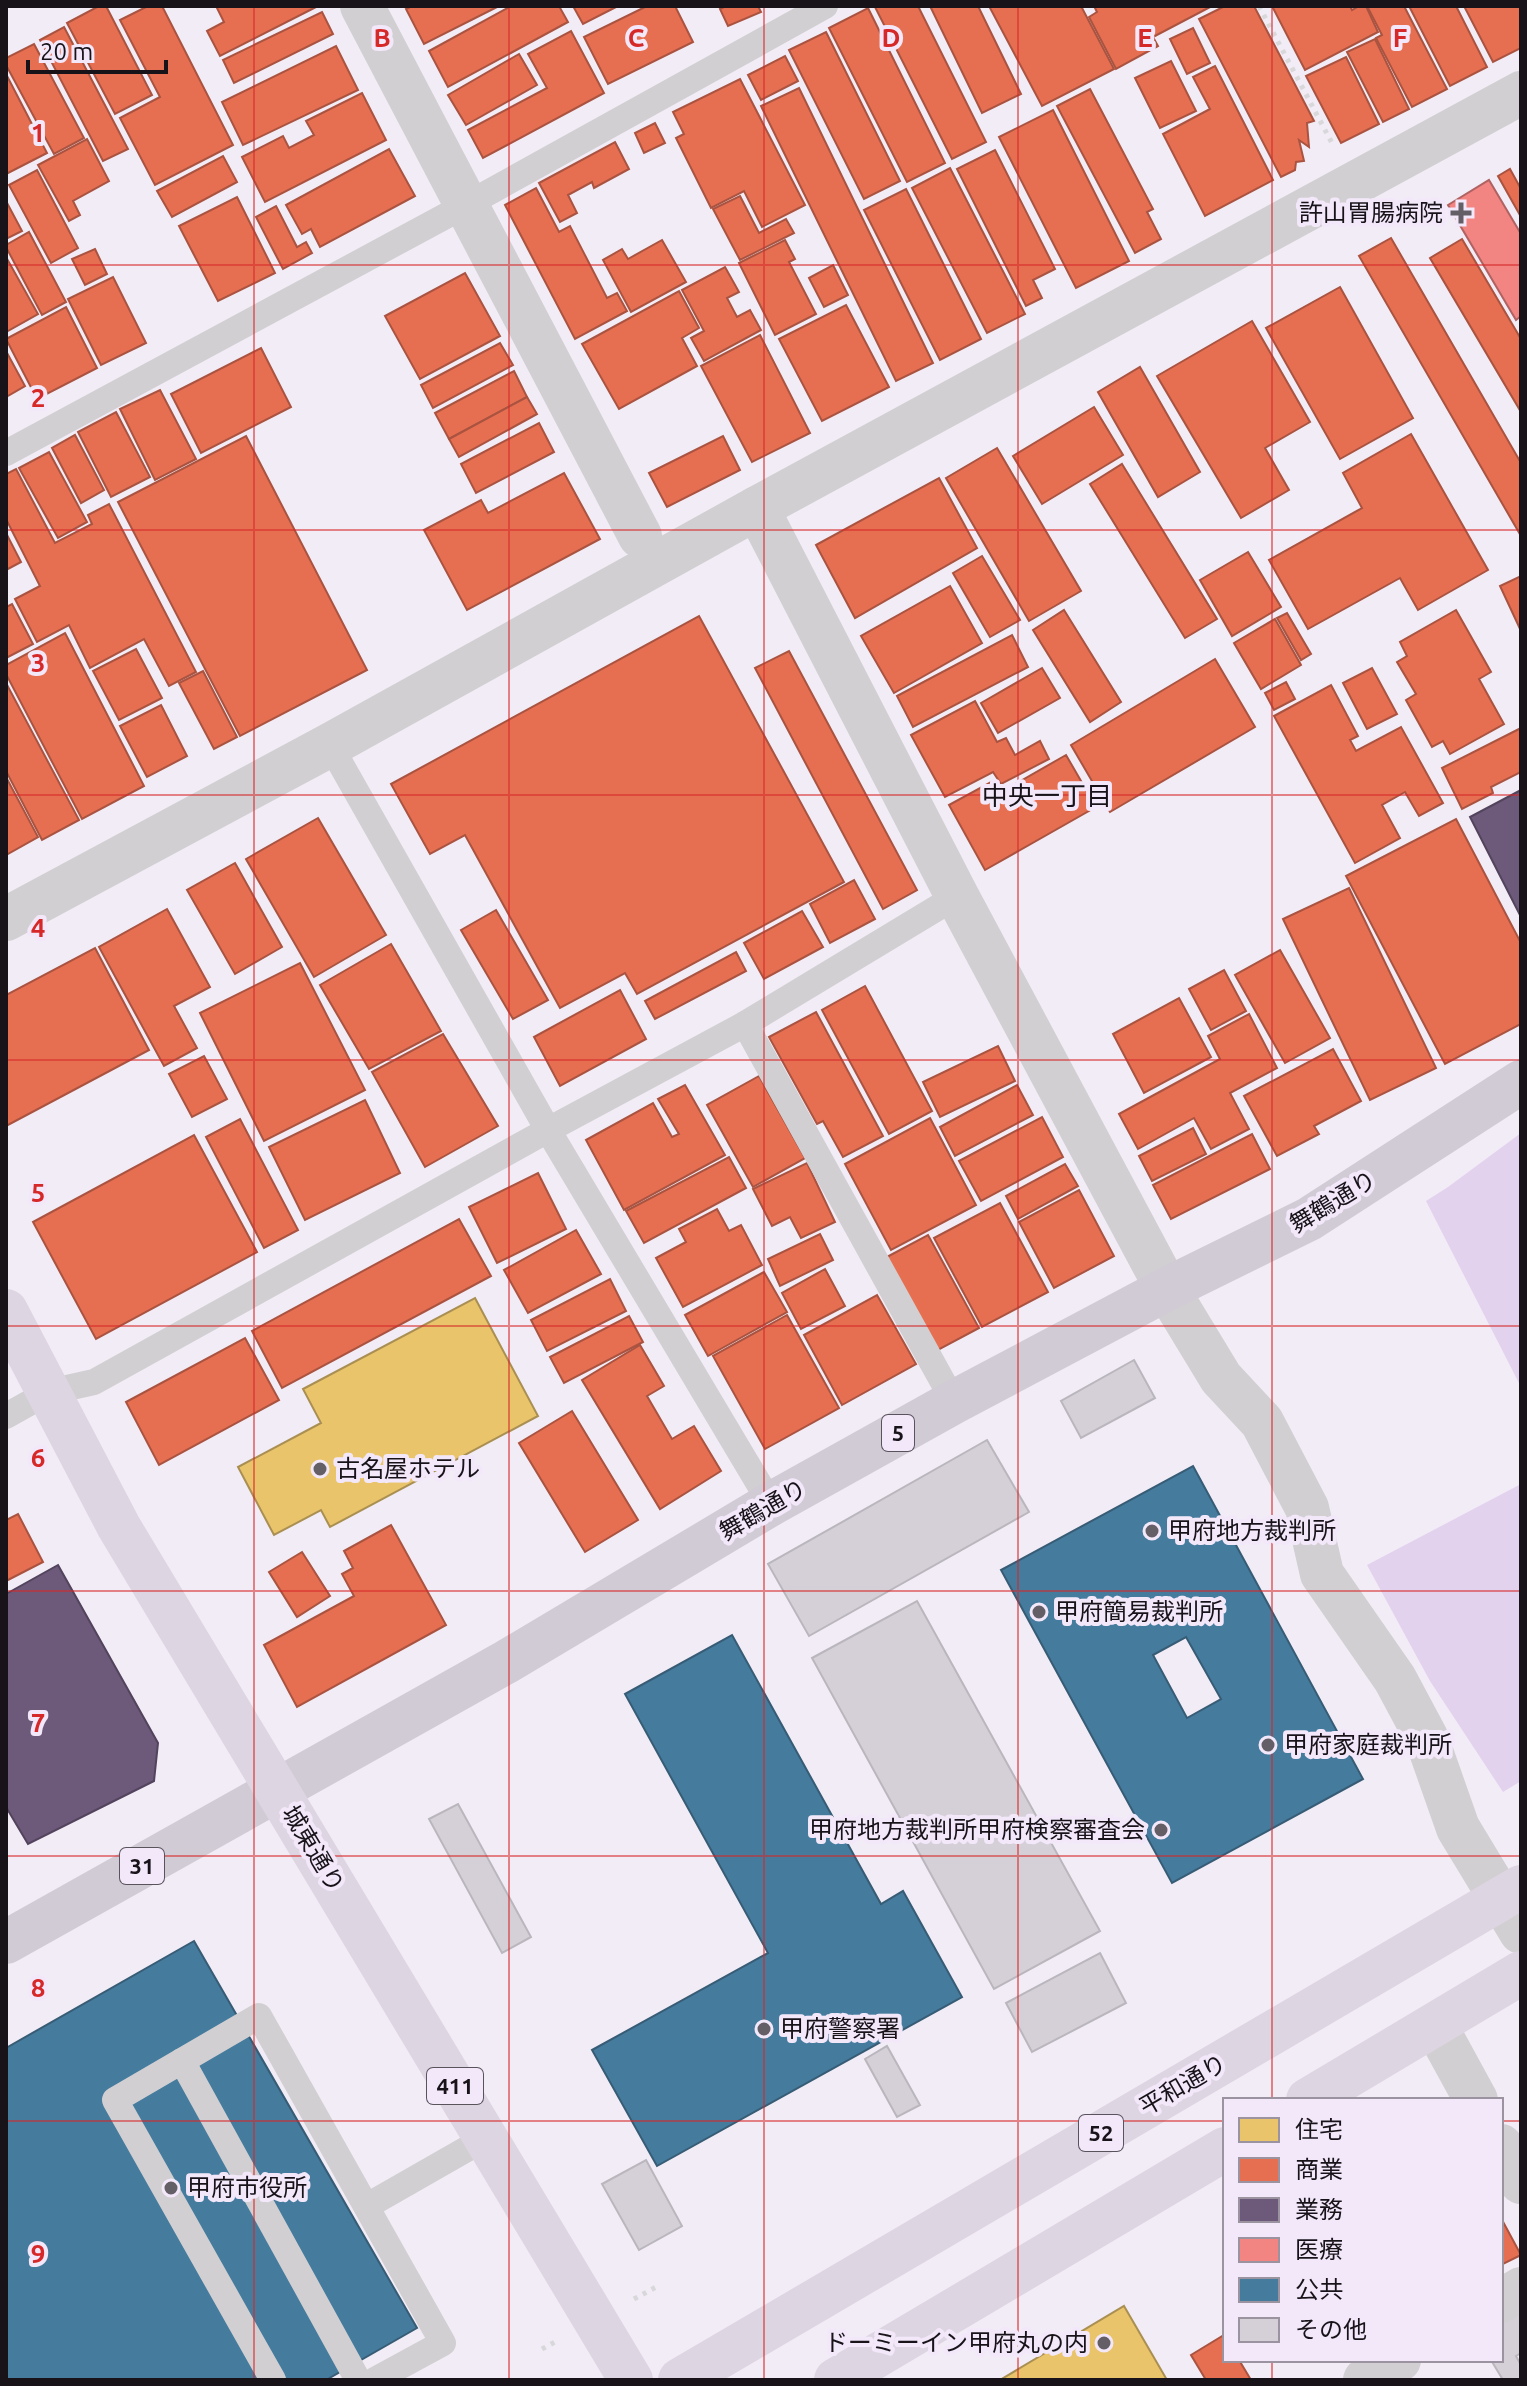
<svg xmlns="http://www.w3.org/2000/svg" width="1527" height="2386" font-family="Ubuntu,'Noto Sans JP',sans-serif">
<style>
.green{fill:#e3d2ee}
.homes{fill:#e9c46a;stroke:#aa8f52;stroke-width:2}
.shops{fill:#e76f51;stroke:#a95340;stroke-width:2}
.offices{fill:#6d597a;stroke:#53445d;stroke-width:2}
.health{fill:#f28482;stroke:#b06262;stroke-width:2}
.public{fill:#457b9d;stroke:#375c75;stroke-width:2;fill-rule:evenodd}
.building{fill:#d5d0d8;stroke:#bab6bd;stroke-width:2}
.lines{fill:none;stroke-linecap:round;stroke-linejoin:round}
.path{stroke:#d8d7d9;stroke-width:5;stroke-dasharray:4 6;stroke-linecap:butt}
.lane{stroke:#d1cfd2;stroke-width:26}
.street{stroke:#d1cfd2;stroke-width:44}
.primary{stroke:#d1cbd5;stroke-width:44}
.highway{stroke:#ded5e2;stroke-width:44}
.grid{fill:none;stroke:#d62828;stroke-width:2;stroke-opacity:0.55}
.poi-dot{fill:#645f66;stroke:#f3e8fa;stroke-width:3}
.labels{text-anchor:middle;stroke-width:8;stroke-linejoin:round;paint-order:stroke}
.shield{fill:#f3e8fa;stroke:#59535c;stroke-width:2}
.shield-label{font-size:22px;font-weight:bold;fill:#171319}
.poi-label{font-size:24px;fill:#171319;stroke:#f3e8fa;text-anchor:start}
.street-label{font-size:24px;fill:#171319;stroke:#f3e8fa}
.neighbourhood-label{font-size:26px;fill:#171319;stroke:#f3e8fa}
.grid-label{font-size:26px;text-anchor:middle;font-weight:bold;fill:#d62828;stroke:#f3e8fa;stroke-width:8;stroke-linejoin:round;paint-order:stroke}
</style>
<rect width="100%" height="100%" fill="#f2ecf6"/>
<!-- green -->
<g class="green">
<path d="M1521 1133V1387L1426 1201 1448 1187Z"/>
<path d="M1521 1484V1781L1503 1792 1430 1681 1367 1565Z"/>
</g>
<!-- homes -->
<g class="homes">
<path d="M475 1298 538 1416 330 1527 321 1510 274 1535 238 1467 321 1423 303 1389Z"/>
<path d="M1124 2306 1167 2380H1000Z"/>
</g>
<!-- shops -->
<g class="shops">
<path d="M99 6H106L152 95 115 114 67 23Z"/>
<path d="M148 6H162L233 145 155 185 120 118 160 97 120 20Z"/>
<path d="M216 6H318L220 56 207 31 224 22Z"/>
<path d="M412 6H499L424 44 406 9Z"/>
<path d="M511 6H559L568 22 448 87 429 51Z"/>
<path d="M573 6H618L583 24Z"/>
<path d="M647 6H675L693 42 608 84 584 37Z"/>
<path d="M726 6H758L761 12 728 26 720 9Z"/>
<path d="M877 6H918L986 142 952 159 875 7Z"/>
<path d="M930 6H978L1021 94 982 113Z"/>
<path d="M989 6H1081L1114 69 1042 106Z"/>
<path d="M1094 6H1212L1153 37 1158 46 1116 69 1089 17 1097 12Z"/>
<path d="M1225 6H1254L1314 121 1307 123 1309 147 1299 140 1304 161 1296 162 1295 170 1281 177 1199 19Z"/>
<path d="M1272 6H1350L1352 10 1359 6H1366L1378 32 1305 70Z"/>
<path d="M1367 6H1404L1447 89 1412 107 1376 38 1382 35Z"/>
<path d="M1409 6H1456L1487 67 1450 86Z"/>
<path d="M1464 6H1521V48L1493 62Z"/>
<path d="M868 8 945 163 907 182 829 28Z"/>
<path d="M322 12 333 34 234 83 223 60Z"/>
<path d="M64 27 128 149 103 161 40 40Z"/>
<path d="M1193 28 1210 63 1187 74 1170 39Z"/>
<path d="M571 31 604 93 483 158 468 130 547 88 528 54Z"/>
<path d="M826 32 900 181 864 199 789 50Z"/>
<path d="M1375 39 1409 109 1383 122 1347 52Z"/>
<path d="M34 44 84 138 54 154 6 65V58Z"/>
<path d="M336 46 358 90 243 145 222 102Z"/>
<path d="M519 54 537 85 466 125 448 95Z"/>
<path d="M785 56 798 81 761 100 748 75Z"/>
<path d="M1346 57 1379 124 1341 143 1306 76Z"/>
<path d="M1171 61 1196 111 1160 128 1135 78Z"/>
<path d="M1215 66 1273 180 1205 216 1163 134 1210 109 1193 77Z"/>
<path d="M6 74 47 153 6 174Z"/>
<path d="M740 79 805 205 762 227 744 191 711 208 676 138 684 134 673 112Z"/>
<path d="M799 88 933 363 896 381 761 106Z"/>
<path d="M1090 89 1153 209 1147 212 1161 239 1135 253 1057 106Z"/>
<path d="M362 93 386 140 265 202 242 157 283 136 289 148 314 135 306 121Z"/>
<path d="M1053 110 1129 261 1076 288 999 137Z"/>
<path d="M655 123 665 143 644 153 635 133Z"/>
<path d="M87 139 109 181 73 201 80 215 69 221 38 165Z"/>
<path d="M615 142 629 169 594 188 592 182 568 195 577 213 560 222 539 183Z"/>
<path d="M389 149 415 196 320 247 311 229 302 234 286 205Z"/>
<path d="M995 150 1055 269 1033 280 1042 298 1026 306 957 169Z"/>
<path d="M223 156 237 182 172 217 157 191Z"/>
<path d="M950 168 1025 314 987 333 912 188Z"/>
<path d="M1510 169 1521 189V217L1498 176Z"/>
<path d="M37 170 78 248 51 263 9 185Z"/>
<path d="M536 188 559 232 570 226 607 298 617 293 627 311 575 339 505 205Z"/>
<path d="M906 189 981 339 940 360 864 210Z"/>
<path d="M740 196 759 233 786 219 794 233 740 260 713 209Z"/>
<path d="M237 197 275 273 218 301 179 226Z"/>
<path d="M6 201 22 231 6 239Z"/>
<path d="M276 206 297 247 306 242 312 253 283 269 256 217Z"/>
<path d="M29 232 66 302 42 315 6 247V245Z"/>
<path d="M1391 238 1521 463V536L1359 256Z"/>
<path d="M1462 239 1521 339V412L1430 258Z"/>
<path d="M662 240 686 282 631 312 603 260 622 249 628 259Z"/>
<path d="M785 240 795 259 789 262 816 314 775 335 739 263Z"/>
<path d="M95 249 107 274 85 285 72 259Z"/>
<path d="M6 257 38 314 6 332Z"/>
<path d="M833 265 848 295 824 307 809 278Z"/>
<path d="M725 267 739 292 727 298 737 317 750 310 761 330 704 361 691 338 704 331 682 290Z"/>
<path d="M465 273 500 336 420 379 385 316Z"/>
<path d="M113 277 146 343 101 365 68 299Z"/>
<path d="M1340 287 1413 418 1340 459 1266 328Z"/>
<path d="M679 291 699 328 682 338 697 366 619 409 582 344Z"/>
<path d="M846 305 889 387 822 421 779 339Z"/>
<path d="M66 307 97 368 37 399 6 339Z"/>
<path d="M1252 321 1310 422 1265 448 1289 490 1241 518 1157 376Z"/>
<path d="M760 335 810 433 752 462 701 366Z"/>
<path d="M500 343 513 365 433 408 421 385Z"/>
<path d="M261 348 291 407 201 453 171 394Z"/>
<path d="M6 351 25 386 6 397Z"/>
<path d="M1140 367 1200 472 1158 497 1098 392Z"/>
<path d="M514 371 527 397 449 439 435 413Z"/>
<path d="M160 390 196 459 155 480 120 409Z"/>
<path d="M527 397 537 414 459 457 449 439Z"/>
<path d="M1094 407 1123 455 1042 504 1013 456Z"/>
<path d="M116 412 150 477 111 497 78 432Z"/>
<path d="M539 423 554 452 476 493 461 464Z"/>
<path d="M1411 434 1488 570 1418 610 1400 578 1308 629 1269 560 1362 508 1343 473Z"/>
<path d="M75 435 104 490 81 503 52 448Z"/>
<path d="M246 436 367 670 240 736 118 502Z"/>
<path d="M723 436 740 470 667 507 649 473Z"/>
<path d="M997 448 1081 591 1029 621 946 478Z"/>
<path d="M49 452 87 522 58 538 19 468Z"/>
<path d="M1122 464 1217 619 1185 638 1090 484Z"/>
<path d="M16 469 55 543 92 524 88 515 109 504 196 672 169 686 144 639 90 668 69 625 37 642 15 599 40 586 6 519V474Z"/>
<path d="M564 473 600 539 467 610 424 530 481 500 488 513Z"/>
<path d="M939 478 977 548 855 618 816 545Z"/>
<path d="M6 533 21 562 6 570Z"/>
<path d="M1248 552 1281 607 1232 636 1200 580Z"/>
<path d="M982 556 1020 620 990 637 953 573Z"/>
<path d="M1521 576V631L1500 586Z"/>
<path d="M950 586 982 643 894 693 861 636Z"/>
<path d="M12 604 33 644 6 658V607Z"/>
<path d="M1064 610 1121 702 1090 722 1033 630Z"/>
<path d="M1456 610 1491 672 1479 679 1504 724 1450 754 1443 741 1432 747 1406 700 1416 694 1397 662 1407 656 1400 642Z"/>
<path d="M1287 613 1311 654 1301 660 1277 618Z"/>
<path d="M699 616 844 882 637 994 625 973 560 1008 465 835 430 854 391 784Z"/>
<path d="M1275 619 1301 665 1261 689 1234 643Z"/>
<path d="M65 633 144 786 82 819 6 674V665Z"/>
<path d="M1012 635 1028 667 913 727 897 696Z"/>
<path d="M136 649 162 698 119 720 93 671Z"/>
<path d="M789 651 917 890 883 909 755 668Z"/>
<path d="M1215 659 1255 727 1110 812 1071 745Z"/>
<path d="M1042 668 1060 698 998 733 981 703Z"/>
<path d="M1372 668 1397 714 1367 729 1343 683Z"/>
<path d="M203 671 237 737 214 749 179 683Z"/>
<path d="M1286 682 1295 699 1274 710 1265 693Z"/>
<path d="M6 683 79 820 42 840 6 771Z"/>
<path d="M1331 685 1358 736 1350 740 1356 751 1401 727 1443 803 1419 816 1405 792 1382 805 1400 838 1355 863 1274 716Z"/>
<path d="M975 701 997 742 1006 738 1015 755 1040 741 1049 759 1001 784 993 772 945 797 911 735Z"/>
<path d="M161 705 187 756 147 777 120 726Z"/>
<path d="M1521 728V772L1491 787 1493 793 1462 809 1442 768Z"/>
<path d="M1066 755 1096 807 985 870 949 805 991 782 998 794Z"/>
<path d="M6 777 38 837 6 855Z"/>
<path d="M318 818 386 935 314 977 246 859Z"/>
<path d="M1456 819 1521 943V1024L1445 1064 1346 876Z"/>
<path d="M235 863 282 947 235 974 187 890Z"/>
<path d="M854 880 875 919 830 943 810 904Z"/>
<path d="M1349 888 1436 1068 1370 1100 1283 919Z"/>
<path d="M167 909 210 987 174 1006 197 1048 164 1066 99 947Z"/>
<path d="M496 910 548 1000 513 1019 461 930Z"/>
<path d="M802 911 823 947 764 979 744 943Z"/>
<path d="M391 944 441 1031 369 1069 320 985Z"/>
<path d="M95 948 149 1050 6 1126V995Z"/>
<path d="M1280 950 1330 1038 1285 1063 1235 975Z"/>
<path d="M736 952 746 971 655 1019 645 1001Z"/>
<path d="M300 963 365 1090 264 1141 200 1013Z"/>
<path d="M1224 970 1246 1011 1211 1030 1189 989Z"/>
<path d="M865 986 932 1111 889 1134 822 1010Z"/>
<path d="M620 990 646 1039 560 1086 534 1037Z"/>
<path d="M1179 998 1211 1057 1144 1093 1113 1034Z"/>
<path d="M816 1012 883 1136 843 1157 823 1121 817 1124 769 1037Z"/>
<path d="M1249 1014 1277 1068 1230 1093 1249 1129 1211 1149 1194 1118 1138 1149 1119 1114 1220 1059 1208 1036Z"/>
<path d="M443 1034 498 1126 425 1167 372 1072Z"/>
<path d="M998 1046 1015 1081 940 1117 923 1082Z"/>
<path d="M1333 1049 1361 1101 1314 1126 1319 1134 1277 1156 1244 1096Z"/>
<path d="M204 1056 227 1099 192 1117 169 1074Z"/>
<path d="M759 1076 805 1158 753 1187 707 1105Z"/>
<path d="M685 1085 725 1155 624 1210 586 1140 653 1103 672 1137 679 1134 658 1099Z"/>
<path d="M1017 1085 1033 1115 955 1156 940 1127Z"/>
<path d="M365 1100 400 1173 305 1220 269 1147Z"/>
<path d="M1042 1117 1063 1157 981 1201 959 1161Z"/>
<path d="M930 1118 976 1205 891 1250 845 1164Z"/>
<path d="M240 1119 298 1230 264 1248 206 1137Z"/>
<path d="M1193 1128 1206 1154 1152 1181 1139 1156Z"/>
<path d="M1252 1134 1270 1169 1171 1219 1153 1185Z"/>
<path d="M194 1135 257 1252 96 1339 33 1222Z"/>
<path d="M729 1157 746 1188 644 1243 626 1211Z"/>
<path d="M807 1163 835 1222 801 1238 790 1217 772 1226 753 1189Z"/>
<path d="M1065 1164 1078 1186 1018 1219 1006 1196Z"/>
<path d="M538 1173 566 1229 497 1263 469 1207Z"/>
<path d="M1079 1190 1114 1256 1054 1288 1019 1222Z"/>
<path d="M1000 1203 1048 1292 982 1327 934 1238Z"/>
<path d="M717 1209 729 1231 741 1225 762 1265 683 1307 656 1258 686 1242 679 1229Z"/>
<path d="M459 1219 491 1276 282 1388 252 1331Z"/>
<path d="M576 1230 601 1274 528 1313 504 1270Z"/>
<path d="M820 1234 833 1260 780 1286 768 1259Z"/>
<path d="M928 1235 979 1328 936 1351 885 1258Z"/>
<path d="M825 1269 845 1306 801 1329 782 1293Z"/>
<path d="M764 1272 787 1312 708 1356 685 1315Z"/>
<path d="M610 1279 626 1311 547 1351 531 1320Z"/>
<path d="M877 1295 916 1364 842 1405 804 1335Z"/>
<path d="M787 1315 839 1408 765 1449 713 1356Z"/>
<path d="M629 1316 643 1342 564 1383 550 1357Z"/>
<path d="M245 1338 279 1400 159 1465 126 1402Z"/>
<path d="M640 1345 664 1386 647 1396 672 1439 694 1426 721 1471 660 1509 582 1380Z"/>
<path d="M572 1411 638 1520 585 1552 519 1443Z"/>
<path d="M18 1514 43 1562 6 1581V1520Z"/>
<path d="M391 1525 446 1625 297 1707 264 1645 354 1596 342 1574 353 1568 344 1551Z"/>
<path d="M302 1552 330 1596 297 1617 269 1572Z"/>
<path d="M1501 2218 1521 2255 1501 2265Z"/>
<path d="M1224 2335 1225 2360H1239L1251 2380H1206L1191 2355Z"/>
</g>
<!-- offices -->
<g class="offices">
<path d="M1521 790V917L1470 817Z"/>
<path d="M58 1565 158 1743 154 1781 28 1844 6 1807V1594Z"/>
</g>
<!-- health -->
<path class="health" d="M1489 180 1521 234V316L1516 320 1448 205Z"/>
<!-- public -->
<g class="public">
<path d="M1193 1466 1363 1779 1172 1883 1001 1570ZM1186 1637 1221 1699 1187 1718 1153 1655Z"/>
<path d="M732 1635 881 1904 903 1891 962 1997 657 2166 592 2050 768 1953 625 1694Z"/>
<path d="M194 1941 417 2328 326 2380H6V2048Z"/>
</g>
<!-- building -->
<g class="building">
<path d="M1134 1360 1155 1398 1081 1438 1061 1401Z"/>
<path d="M987 1440 1029 1512 809 1636 768 1564Z"/>
<path d="M917 1601 1100 1931 994 1989 812 1658Z"/>
<path d="M458 1804 531 1937 502 1953 429 1819Z"/>
<path d="M1100 1953 1126 2003 1032 2052 1006 2003Z"/>
<path d="M887 2046 920 2105 897 2117 865 2059Z"/>
<path d="M646 2160 682 2226 639 2250 602 2184Z"/>
<path d="M1521 2304V2353L1516 2356 1521 2365V2380H1503L1491 2360H1501V2316Z"/>
</g>
<g class="lines">
<!-- path -->
<g class="path">
<path d="M1259 6 1333 145"/>
<path d="M634 2299 658 2286"/>
<path d="M542 2349 555 2342"/>
</g>
<!-- lane -->
<g class="lane">
<path d="M6 453 466 205 825 6"/>
<path d="M330 745 548 1130 771 1504"/>
<path d="M745 1024 954 1402"/>
<path d="M6 1416 49 1392 94 1382 548 1130 745 1024 957 896"/>
<path d="M182 2061 358 2380"/>
<path d="M367 2206 486 2138"/>
<path d="M273 2380 115 2100 259 2016 443 2343 375 2380"/>
</g>
<!-- street -->
<g class="street">
<path d="M362 6 640 536"/>
<path d="M757 508 957 896 1167 1289 1221 1378 1262 1422 1307 1508 1322 1574 1395 1679 1426 1737 1458 1828 1521 1932"/>
<path d="M6 919 330 745 757 508 1521 93"/>
<path d="M1435 2025 1476 2100"/>
<path d="M1501 2146 1521 2182"/>
<path d="M1501 2301 1521 2289"/>
<path d="M1365 2380 1399 2360"/>
</g>
<!-- primary -->
<path class="primary" d="M6 1942 506 1662 771 1504 954 1402 1167 1289 1309 1219 1521 1082"/>
<!-- highway -->
<g class="highway">
<path d="M6 1311 119 1527 631 2380"/>
<path d="M1308 2100 1521 1973"/>
<path d="M680 2380 1521 1887"/>
<path d="M836 2380 1225 2149"/>
</g>
</g>
<!-- grid -->
<path class="grid" d="M254 6V2380M509 6V2380M764 6V2380M1018 6V2380M1272 6V2100M6 265H1521M6 530H1521M6 795H1521M6 1060H1521M6 1326H1521M6 1591H1521M6 1856H1521M6 2121H1225M1501 2121H1521M1272 2360V2380"/>
<!-- markers -->
<g class="poi-dot">
<path d="M1457 201h8v8h8v8h-8v8h-8v-8h-8v-8h8z"/>
<circle cx="320" cy="1469" r="8"/>
<circle cx="1152" cy="1531" r="8"/>
<circle cx="1039" cy="1612" r="8"/>
<circle cx="1268" cy="1745" r="8"/>
<circle cx="1161" cy="1830" r="8"/>
<circle cx="764" cy="2029" r="8"/>
<circle cx="171" cy="2188" r="8"/>
<circle cx="1104" cy="2343" r="8"/>
</g>
<g class="labels">
<!-- shield labels -->
<g class="shield">
<rect x="882" y="1415" width="32" height="36" rx="6"/>
<rect x="120" y="1848" width="44" height="36" rx="6"/>
<rect x="427" y="2068" width="56" height="36" rx="6"/>
<rect x="1079" y="2115" width="44" height="36" rx="6"/>
</g>
<g class="shield-label">
<text x="898" y="1441">5</text>
<text x="142" y="1874">31</text>
<text x="455" y="2094">411</text>
<text x="1101" y="2141">52</text>
</g>
<!-- poi labels -->
<g class="poi-label">
<text x="1443" y="221" text-anchor="end">許山胃腸病院</text>
<text x="336" y="1477">古名屋ホテル</text>
<text x="1168" y="1539">甲府地方裁判所</text>
<text x="1055" y="1620">甲府簡易裁判所</text>
<text x="1284" y="1753">甲府家庭裁判所</text>
<text x="1145" y="1838" text-anchor="end">甲府地方裁判所甲府検察審査会</text>
<text x="780" y="2037">甲府警察署</text>
<text x="187" y="2196">甲府市役所</text>
<text x="1088" y="2351" text-anchor="end">ドーミーイン甲府丸の内</text>
</g>
<!-- street labels -->
<g class="street-label">
<text transform="translate(1333 1202) rotate(-31)" y="8">舞鶴通り</text>
<text transform="translate(763 1510) rotate(-30)" y="8">舞鶴通り</text>
<text transform="translate(313 1849) rotate(59)" y="8">城東通り</text>
<text transform="translate(1183 2085) rotate(-30)" y="8">平和通り</text>
</g>
<!-- neighbourhood labels -->
<g class="neighbourhood-label">
<text x="1047" y="805">中央一丁目</text>
</g>
</g>
<g class="grid-label">
<text x="382" y="47">B</text>
<text x="636" y="47">C</text>
<text x="891" y="47">D</text>
<text x="1145" y="47">E</text>
<text x="1400" y="47">F</text>
<text x="38" y="142">1</text>
<text x="38" y="407">2</text>
<text x="38" y="672">3</text>
<text x="38" y="937">4</text>
<text x="38" y="1202">5</text>
<text x="38" y="1467">6</text>
<text x="38" y="1732">7</text>
<text x="38" y="1997">8</text>
<text x="38" y="2263">9</text>
</g>
<!-- border -->
<rect width="1527" height="2386" fill="none" stroke="#171319" stroke-width="16"/>
<!-- legend -->
<rect x="1223" y="2098" width="280" height="264" fill="#f3e8fa" stroke="#9b93a0" stroke-width="2"/>
<rect x="1239" y="2118" width="40" height="24" fill="#e9c46a" stroke="#9b93a0" stroke-width="2"/>
<text x="1295" y="2138" font-size="24" fill="#171319">住宅</text>
<rect x="1239" y="2158" width="40" height="24" fill="#e76f51" stroke="#9b93a0" stroke-width="2"/>
<text x="1295" y="2178" font-size="24" fill="#171319">商業</text>
<rect x="1239" y="2198" width="40" height="24" fill="#6d597a" stroke="#9b93a0" stroke-width="2"/>
<text x="1295" y="2218" font-size="24" fill="#171319">業務</text>
<rect x="1239" y="2238" width="40" height="24" fill="#f28482" stroke="#9b93a0" stroke-width="2"/>
<text x="1295" y="2258" font-size="24" fill="#171319">医療</text>
<rect x="1239" y="2278" width="40" height="24" fill="#457b9d" stroke="#9b93a0" stroke-width="2"/>
<text x="1295" y="2298" font-size="24" fill="#171319">公共</text>
<rect x="1239" y="2318" width="40" height="24" fill="#d5d0d8" stroke="#9b93a0" stroke-width="2"/>
<text x="1295" y="2338" font-size="24" fill="#171319">その他</text>
<!-- scale -->
<path d="M28 60v12h138v-12" fill="none" stroke="#171319" stroke-width="4"/>
<text x="40" y="60" font-size="24" fill="#171319" stroke="#f3e8fa" stroke-width="6" paint-order="stroke">20 m</text>
</svg>
